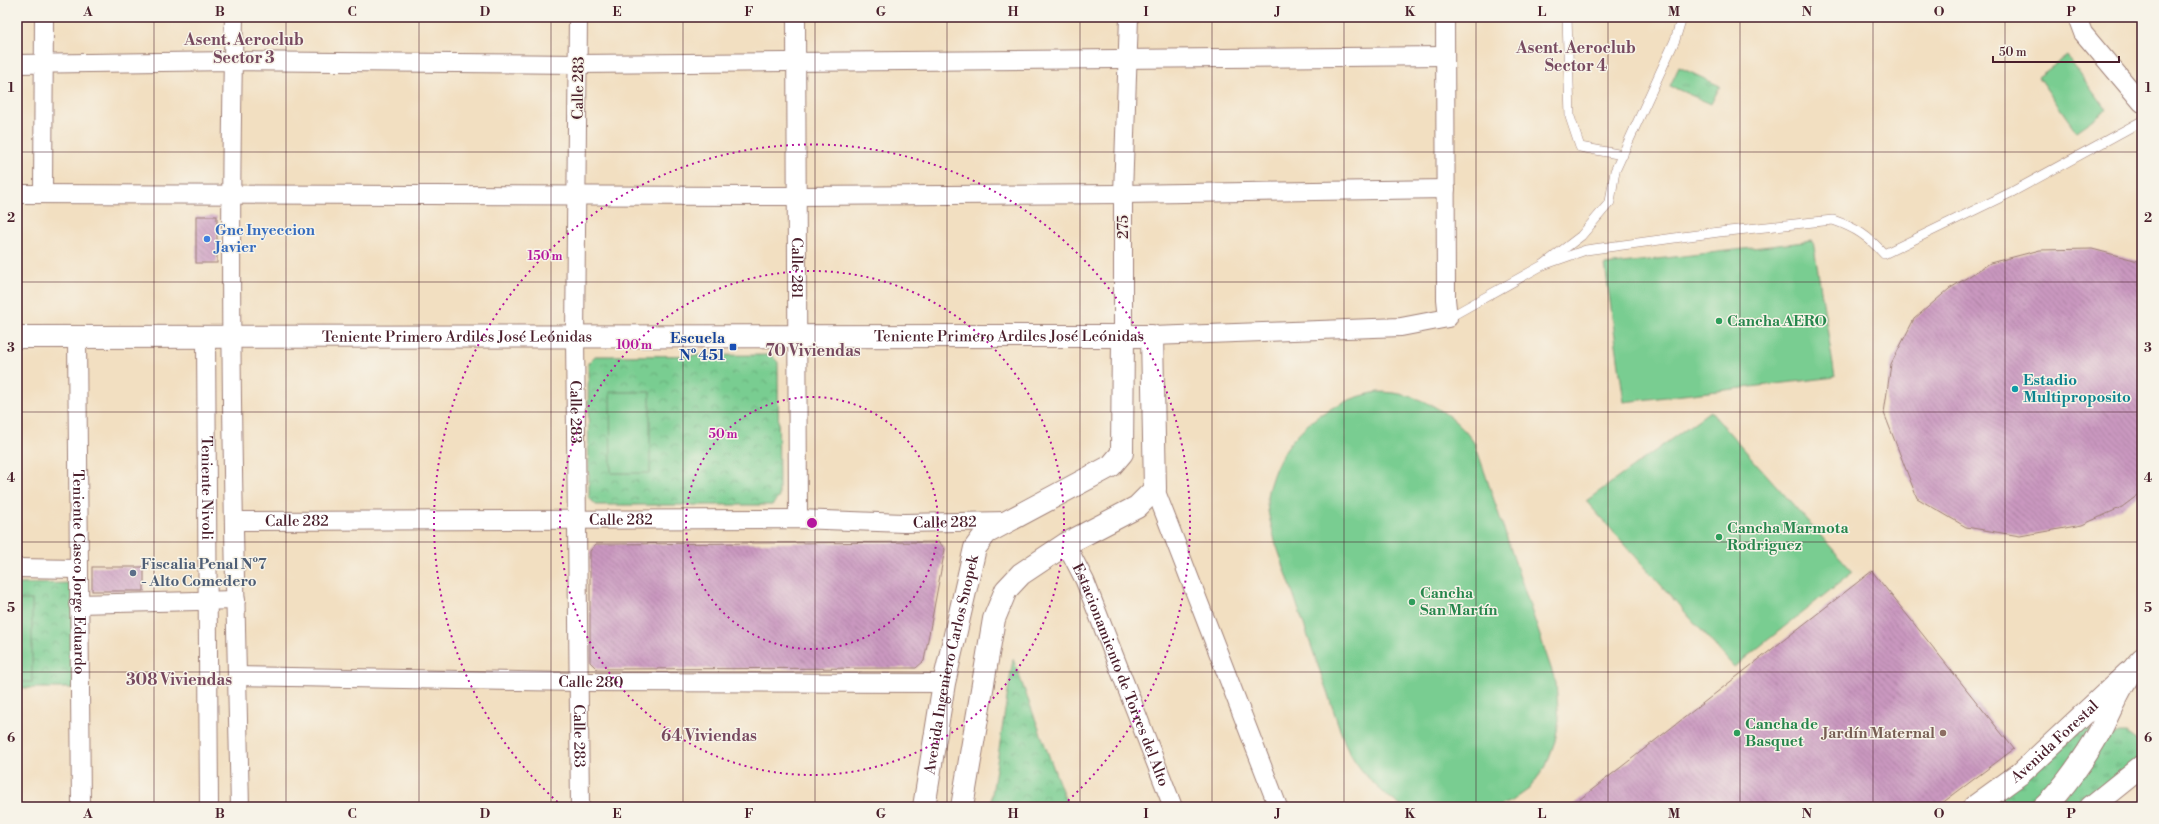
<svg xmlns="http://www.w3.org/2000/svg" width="2159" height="824" font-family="'Libre Bodoni',serif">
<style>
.grass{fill:url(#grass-tufts);stroke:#62765e}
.park{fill:url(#park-crowns);stroke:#62765e}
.garden{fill:#79cd91;stroke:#62765e}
.building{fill:url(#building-back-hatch)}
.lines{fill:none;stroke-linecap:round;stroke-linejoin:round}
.lane-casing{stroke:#9e7f76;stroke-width:10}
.street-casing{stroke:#9e7f76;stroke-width:20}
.secondary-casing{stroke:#9e7f76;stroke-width:24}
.primary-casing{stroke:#9e7f76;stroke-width:24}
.lane{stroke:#fff;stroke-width:9}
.street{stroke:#fff;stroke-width:18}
.secondary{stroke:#fff;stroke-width:22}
.primary{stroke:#fff;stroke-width:22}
.grid{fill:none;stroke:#4a1f2b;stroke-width:1;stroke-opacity:0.55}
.ring{fill:none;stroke:#b5179e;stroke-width:2;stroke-dasharray:2 4}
.shop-dot{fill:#3f7fe0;stroke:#f7f3e8;stroke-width:1.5}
.leisure-dot{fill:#2e9e5b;stroke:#f7f3e8;stroke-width:1.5}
.transit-dot{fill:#1a4fb4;stroke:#f7f3e8;stroke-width:1.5}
.culture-dot{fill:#0f9aa8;stroke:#f7f3e8;stroke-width:1.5}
.service-dot{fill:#5c6f8a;stroke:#f7f3e8;stroke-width:1.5}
.education-dot{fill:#8d6e63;stroke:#f7f3e8;stroke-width:1.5}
.labels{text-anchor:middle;stroke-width:3;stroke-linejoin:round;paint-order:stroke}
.street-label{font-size:15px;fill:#4a1f2b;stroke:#f7f3e8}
.shop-label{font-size:15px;font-weight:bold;fill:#366cbe;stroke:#f7f3e8;text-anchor:start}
.leisure-label{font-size:15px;font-weight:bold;fill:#27864d;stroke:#f7f3e8;text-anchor:start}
.transit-label{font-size:15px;font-weight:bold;fill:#164399;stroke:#f7f3e8;text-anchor:end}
.culture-label{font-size:15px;font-weight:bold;fill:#0d838f;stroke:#f7f3e8;text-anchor:start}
.service-label{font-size:15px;font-weight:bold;fill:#4e5e75;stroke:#f7f3e8;text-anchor:start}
.education-label{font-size:15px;font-weight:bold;fill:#785e54;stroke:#f7f3e8;text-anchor:end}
.neighbourhood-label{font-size:16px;font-weight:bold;fill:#77495f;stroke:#f7f3e8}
.centre{fill:#b5179e;stroke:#f7f3e8;stroke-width:2}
.ring-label{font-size:12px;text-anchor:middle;font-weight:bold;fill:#b5179e;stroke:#f7f3e8;stroke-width:3;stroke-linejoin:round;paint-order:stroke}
.neatline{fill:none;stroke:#4a1f2b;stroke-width:1.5}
.grid-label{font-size:13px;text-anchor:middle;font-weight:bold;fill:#4a1f2b}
</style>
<defs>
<pattern id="grass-tufts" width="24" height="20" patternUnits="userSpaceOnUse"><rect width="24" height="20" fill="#79cd91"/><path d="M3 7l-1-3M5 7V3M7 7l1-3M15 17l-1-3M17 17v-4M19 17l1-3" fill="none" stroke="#65a677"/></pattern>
<pattern id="park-crowns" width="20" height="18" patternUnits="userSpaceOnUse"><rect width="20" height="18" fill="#79cd91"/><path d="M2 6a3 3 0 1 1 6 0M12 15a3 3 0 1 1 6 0" fill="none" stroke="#65a677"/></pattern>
<pattern id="building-back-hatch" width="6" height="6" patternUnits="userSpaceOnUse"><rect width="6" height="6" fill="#ca98c0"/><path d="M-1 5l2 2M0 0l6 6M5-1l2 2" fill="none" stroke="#a67b9c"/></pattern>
</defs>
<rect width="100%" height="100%" fill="#f7f3e8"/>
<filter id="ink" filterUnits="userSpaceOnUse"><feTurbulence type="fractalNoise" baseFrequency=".025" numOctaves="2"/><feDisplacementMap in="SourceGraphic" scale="8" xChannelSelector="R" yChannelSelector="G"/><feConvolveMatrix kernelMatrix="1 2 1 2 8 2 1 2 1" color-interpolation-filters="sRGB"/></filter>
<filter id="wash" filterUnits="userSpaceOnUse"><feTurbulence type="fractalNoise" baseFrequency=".012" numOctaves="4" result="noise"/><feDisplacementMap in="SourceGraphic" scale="16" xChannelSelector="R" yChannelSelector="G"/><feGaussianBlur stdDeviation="0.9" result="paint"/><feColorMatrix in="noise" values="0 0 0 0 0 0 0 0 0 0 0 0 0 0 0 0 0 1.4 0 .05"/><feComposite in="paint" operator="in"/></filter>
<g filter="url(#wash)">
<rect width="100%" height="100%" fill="#f2dfc1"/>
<!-- grass -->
<g class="grass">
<path d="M1679 67 1720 86 1711 104 1670 86Z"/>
<path d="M2088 724 2091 726V730C2070 756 2055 784 2032 807H1990Z"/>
<path d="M2119 733H2127L2138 741 2140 755 2137 762 2078 807H2055L2106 741 2112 736Z"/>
</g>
<!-- park -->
<g class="park">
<path d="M771 355 778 362 779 497 772 505H596L589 498 588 363 595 356Z"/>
<path d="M76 583V688H17V584Z"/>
<path d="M1013 659 1068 807H990Z"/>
</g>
<!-- garden -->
<g class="garden">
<path d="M2067 56 2106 110 2076 131 2038 77Z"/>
<path d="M1813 241 1835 377 1624 402 1605 265Z"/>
<path d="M610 392H650V473H611Z"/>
<path d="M1378 392C1418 392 1453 412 1475 444L1556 683 1559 721 1555 741 1546 766 1529 789 1512 801 1496 807H1402C1377 789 1356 769 1344 741L1275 541C1272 527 1267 513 1267 499 1267 491 1271 482 1273 475 1289 429 1332 400 1378 392Z"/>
<path d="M1710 411 1853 572 1734 667 1586 501Z"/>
<rect x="17" y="600" width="15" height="82"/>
</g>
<g id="blocks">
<!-- building -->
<g class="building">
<rect x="196" y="216" width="21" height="47"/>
<path d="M2092 249 2142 262V492L2122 507 2082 525 2020 536 1966 527 1917 498 1884 413 1891 364 1914 319 1949 289 1990 263 2040 250Z"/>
<path d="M939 542 945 549 924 661 916 668 597 669 590 662V551L596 544Z"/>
<rect x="92" y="567" width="52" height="24"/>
<path d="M1872 571 2014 749 1937 807H1570Z"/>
</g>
</g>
</g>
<g filter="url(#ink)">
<use href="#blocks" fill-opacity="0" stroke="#9e7f76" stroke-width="1"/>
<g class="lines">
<!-- lane casing -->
<g class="lane-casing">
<g id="lane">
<path d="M1567 17 1570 117 1580 147 1623 155"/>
<path d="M1543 265 1586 250 1719 232 1833 220C1856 228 1868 236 1884 254L2012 192 2142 121"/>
<path d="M1448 318 1543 265 1581 236 1610 202 1615 171 1675 40 1682 17"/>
</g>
</g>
<!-- street casing -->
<g class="street-casing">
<g id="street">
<path d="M234 17C227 280 234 544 240 807"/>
<path id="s1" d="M578 17 575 338 580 807"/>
<path id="s2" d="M796 17 798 519"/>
<path d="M2077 17 2083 33 2142 103"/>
<path d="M17 64 233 61 578 64 1445 56"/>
<path d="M43 193 44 17"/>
<path d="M17 194 797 196 1123 194 1446 189"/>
<path d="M1123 336V194L1129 17"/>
<path d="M1152 336 1401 327 1448 318 1446 299 1445 17"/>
<path id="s3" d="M77 337 81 807"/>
<path id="s4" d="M206 337 209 807"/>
<path d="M1155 489 1278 807"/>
<path id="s5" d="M234 521 798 519 904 523 1007 521"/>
<path id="s6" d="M1066 544 1085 581 1173 807"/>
<path d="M17 568 78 569"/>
<path d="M78 604 236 600"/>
<path id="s7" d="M237 676 579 682 944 683"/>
</g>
</g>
<!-- secondary casing -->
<g class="secondary-casing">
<g id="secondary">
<path id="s8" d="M17 337 1152 336 1155 489 1137 507 1066 544 1021 574 1006 590 994 619 962 807"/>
<path id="s9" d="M924 807 944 683 975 548 986 533 1111 466 1122 453 1123 336"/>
<path id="s10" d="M1974 807 2021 773 2128 673"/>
</g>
</g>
<!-- primary casing -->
<g class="primary-casing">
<g id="primary">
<path d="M2044 807C2062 791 2087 755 2099 733 2112 708 2122 679 2142 659"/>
<path d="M2091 807 2142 766"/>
</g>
</g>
<!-- lane -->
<use href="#lane" class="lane"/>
<!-- street -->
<use href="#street" class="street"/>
<!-- secondary -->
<use href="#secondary" class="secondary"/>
<!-- primary -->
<use href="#primary" class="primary"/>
</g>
</g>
<!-- grid -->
<path class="grid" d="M154 17V807M286 17V807M419 17V807M551 17V807M683 17V807M815 17V807M947 17V807M1080 17V807M1212 17V807M1344 17V807M1476 17V807M1608 17V807M1740 17V807M1873 17V807M2005 17V807M17 152H2142M17 282H2142M17 412H2142M17 542H2142M17 672H2142"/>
<!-- distance rings -->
<g class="ring">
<circle cx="812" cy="523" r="126"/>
<circle cx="812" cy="523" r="252"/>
<path d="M562 806A378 378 0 1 1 1062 806"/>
</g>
<!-- markers -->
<circle class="shop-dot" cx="207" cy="239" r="4"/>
<g class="leisure-dot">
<circle cx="1719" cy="321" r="4"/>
<circle cx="1719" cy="537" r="4"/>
<circle cx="1412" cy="602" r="4"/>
<circle cx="1737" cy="733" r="4"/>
</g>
<rect class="transit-dot" x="729" y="343" width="8" height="8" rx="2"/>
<circle class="culture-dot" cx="2015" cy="389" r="4"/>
<circle class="service-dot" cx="133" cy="573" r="4"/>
<circle class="education-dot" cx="1943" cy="733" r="4"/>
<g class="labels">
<!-- street labels -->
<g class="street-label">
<text transform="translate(578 88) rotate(-89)" y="5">Calle 283</text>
<text transform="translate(1123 227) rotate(-90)" y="5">275</text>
<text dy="5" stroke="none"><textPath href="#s2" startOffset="251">Calle 281</textPath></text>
<text dy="5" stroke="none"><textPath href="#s8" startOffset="992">Teniente Primero Ardiles José Leónidas</textPath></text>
<text dy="5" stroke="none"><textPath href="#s8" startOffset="440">Teniente Primero Ardiles José Leónidas</textPath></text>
<text dy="5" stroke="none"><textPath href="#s1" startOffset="395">Calle 283</textPath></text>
<text dy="5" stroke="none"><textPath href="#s4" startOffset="151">Teniente Nivoli</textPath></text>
<text dy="5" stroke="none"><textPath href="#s5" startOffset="63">Calle 282</textPath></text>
<text dy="5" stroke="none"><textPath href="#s5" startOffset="387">Calle 282</textPath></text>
<text dy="5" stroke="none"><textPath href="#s5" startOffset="711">Calle 282</textPath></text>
<text dy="5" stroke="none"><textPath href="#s3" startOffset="235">Teniente Casco Jorge Eduardo</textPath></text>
<text dy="5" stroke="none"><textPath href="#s9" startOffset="145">Avenida Ingeniero Carlos Snopek</textPath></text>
<text dy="5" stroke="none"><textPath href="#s6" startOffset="142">Estacionamiento de Torres del Alto</textPath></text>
<text dy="5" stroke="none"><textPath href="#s7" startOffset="354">Calle 280</textPath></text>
<text dy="5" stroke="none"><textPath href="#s1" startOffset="719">Calle 283</textPath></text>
<text dy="5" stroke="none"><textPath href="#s10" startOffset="104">Avenida Forestal</textPath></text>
</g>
<!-- shop labels -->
<g class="shop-label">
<text x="215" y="235">Gnc Inyeccion<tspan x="215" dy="17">Javier</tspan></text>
</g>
<!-- leisure labels -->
<g class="leisure-label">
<text x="1727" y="326">Cancha AERO</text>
<text x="1727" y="533">Cancha Marmota<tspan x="1727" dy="17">Rodriguez</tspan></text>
<text x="1420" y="598">Cancha<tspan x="1420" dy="17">San Martín</tspan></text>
<text x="1745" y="729">Cancha de<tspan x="1745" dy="17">Basquet</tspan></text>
</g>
<!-- transit labels -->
<g class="transit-label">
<text x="725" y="343">Escuela<tspan x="725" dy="17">Nº 451</tspan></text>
</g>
<!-- culture labels -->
<g class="culture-label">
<text x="2023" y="385">Estadio<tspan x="2023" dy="17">Multiproposito</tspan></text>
</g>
<!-- service labels -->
<g class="service-label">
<text x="141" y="569">Fiscalia Penal Nº7<tspan x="141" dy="17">- Alto Comedero</tspan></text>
</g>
<!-- education labels -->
<g class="education-label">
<text x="1935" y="738">Jardín Maternal</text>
</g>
<!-- neighbourhood labels -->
<g class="neighbourhood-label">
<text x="244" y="45">Asent. Aeroclub<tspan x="244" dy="18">Sector 3</tspan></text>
<text x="1576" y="53">Asent. Aeroclub<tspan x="1576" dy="18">Sector 4</tspan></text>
<text x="813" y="356">70 Viviendas</text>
<text x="179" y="685">308 Viviendas</text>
<text x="709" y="741">64 Viviendas</text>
</g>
</g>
<circle cx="812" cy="523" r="6" class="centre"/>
<g class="ring-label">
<text x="545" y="260">150 m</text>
<text x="634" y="349">100 m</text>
<text x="723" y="438">50 m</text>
</g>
<!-- margin -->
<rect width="2159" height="824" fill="none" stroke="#f7f3e8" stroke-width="44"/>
<!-- scale -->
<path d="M1993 56v6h126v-6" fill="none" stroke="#4a1f2b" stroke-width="2"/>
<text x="1999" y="56" font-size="12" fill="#4a1f2b" stroke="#f7f3e8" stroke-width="3" paint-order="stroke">50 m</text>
<rect x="22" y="22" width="2115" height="780" class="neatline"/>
<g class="grid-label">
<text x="88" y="16">A</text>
<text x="220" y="16">B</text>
<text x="352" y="16">C</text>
<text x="485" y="16">D</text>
<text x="617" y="16">E</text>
<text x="749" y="16">F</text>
<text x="881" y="16">G</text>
<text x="1013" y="16">H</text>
<text x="1146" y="16">I</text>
<text x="1278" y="16">J</text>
<text x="1410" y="16">K</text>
<text x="1542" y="16">L</text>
<text x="1674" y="16">M</text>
<text x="1807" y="16">N</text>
<text x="1939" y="16">O</text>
<text x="2071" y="16">P</text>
<text x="11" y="92">1</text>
<text x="2148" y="92">1</text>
<text x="11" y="222">2</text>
<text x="2148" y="222">2</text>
<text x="11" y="352">3</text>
<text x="2148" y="352">3</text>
<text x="11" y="482">4</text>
<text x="2148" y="482">4</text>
<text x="11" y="612">5</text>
<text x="2148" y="612">5</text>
<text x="11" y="742">6</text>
<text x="2148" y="742">6</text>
<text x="88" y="818">A</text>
<text x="220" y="818">B</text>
<text x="352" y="818">C</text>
<text x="485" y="818">D</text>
<text x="617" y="818">E</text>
<text x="749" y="818">F</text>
<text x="881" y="818">G</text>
<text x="1013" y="818">H</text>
<text x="1146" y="818">I</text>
<text x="1278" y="818">J</text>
<text x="1410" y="818">K</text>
<text x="1542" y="818">L</text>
<text x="1674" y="818">M</text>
<text x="1807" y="818">N</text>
<text x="1939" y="818">O</text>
<text x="2071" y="818">P</text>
</g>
</svg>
